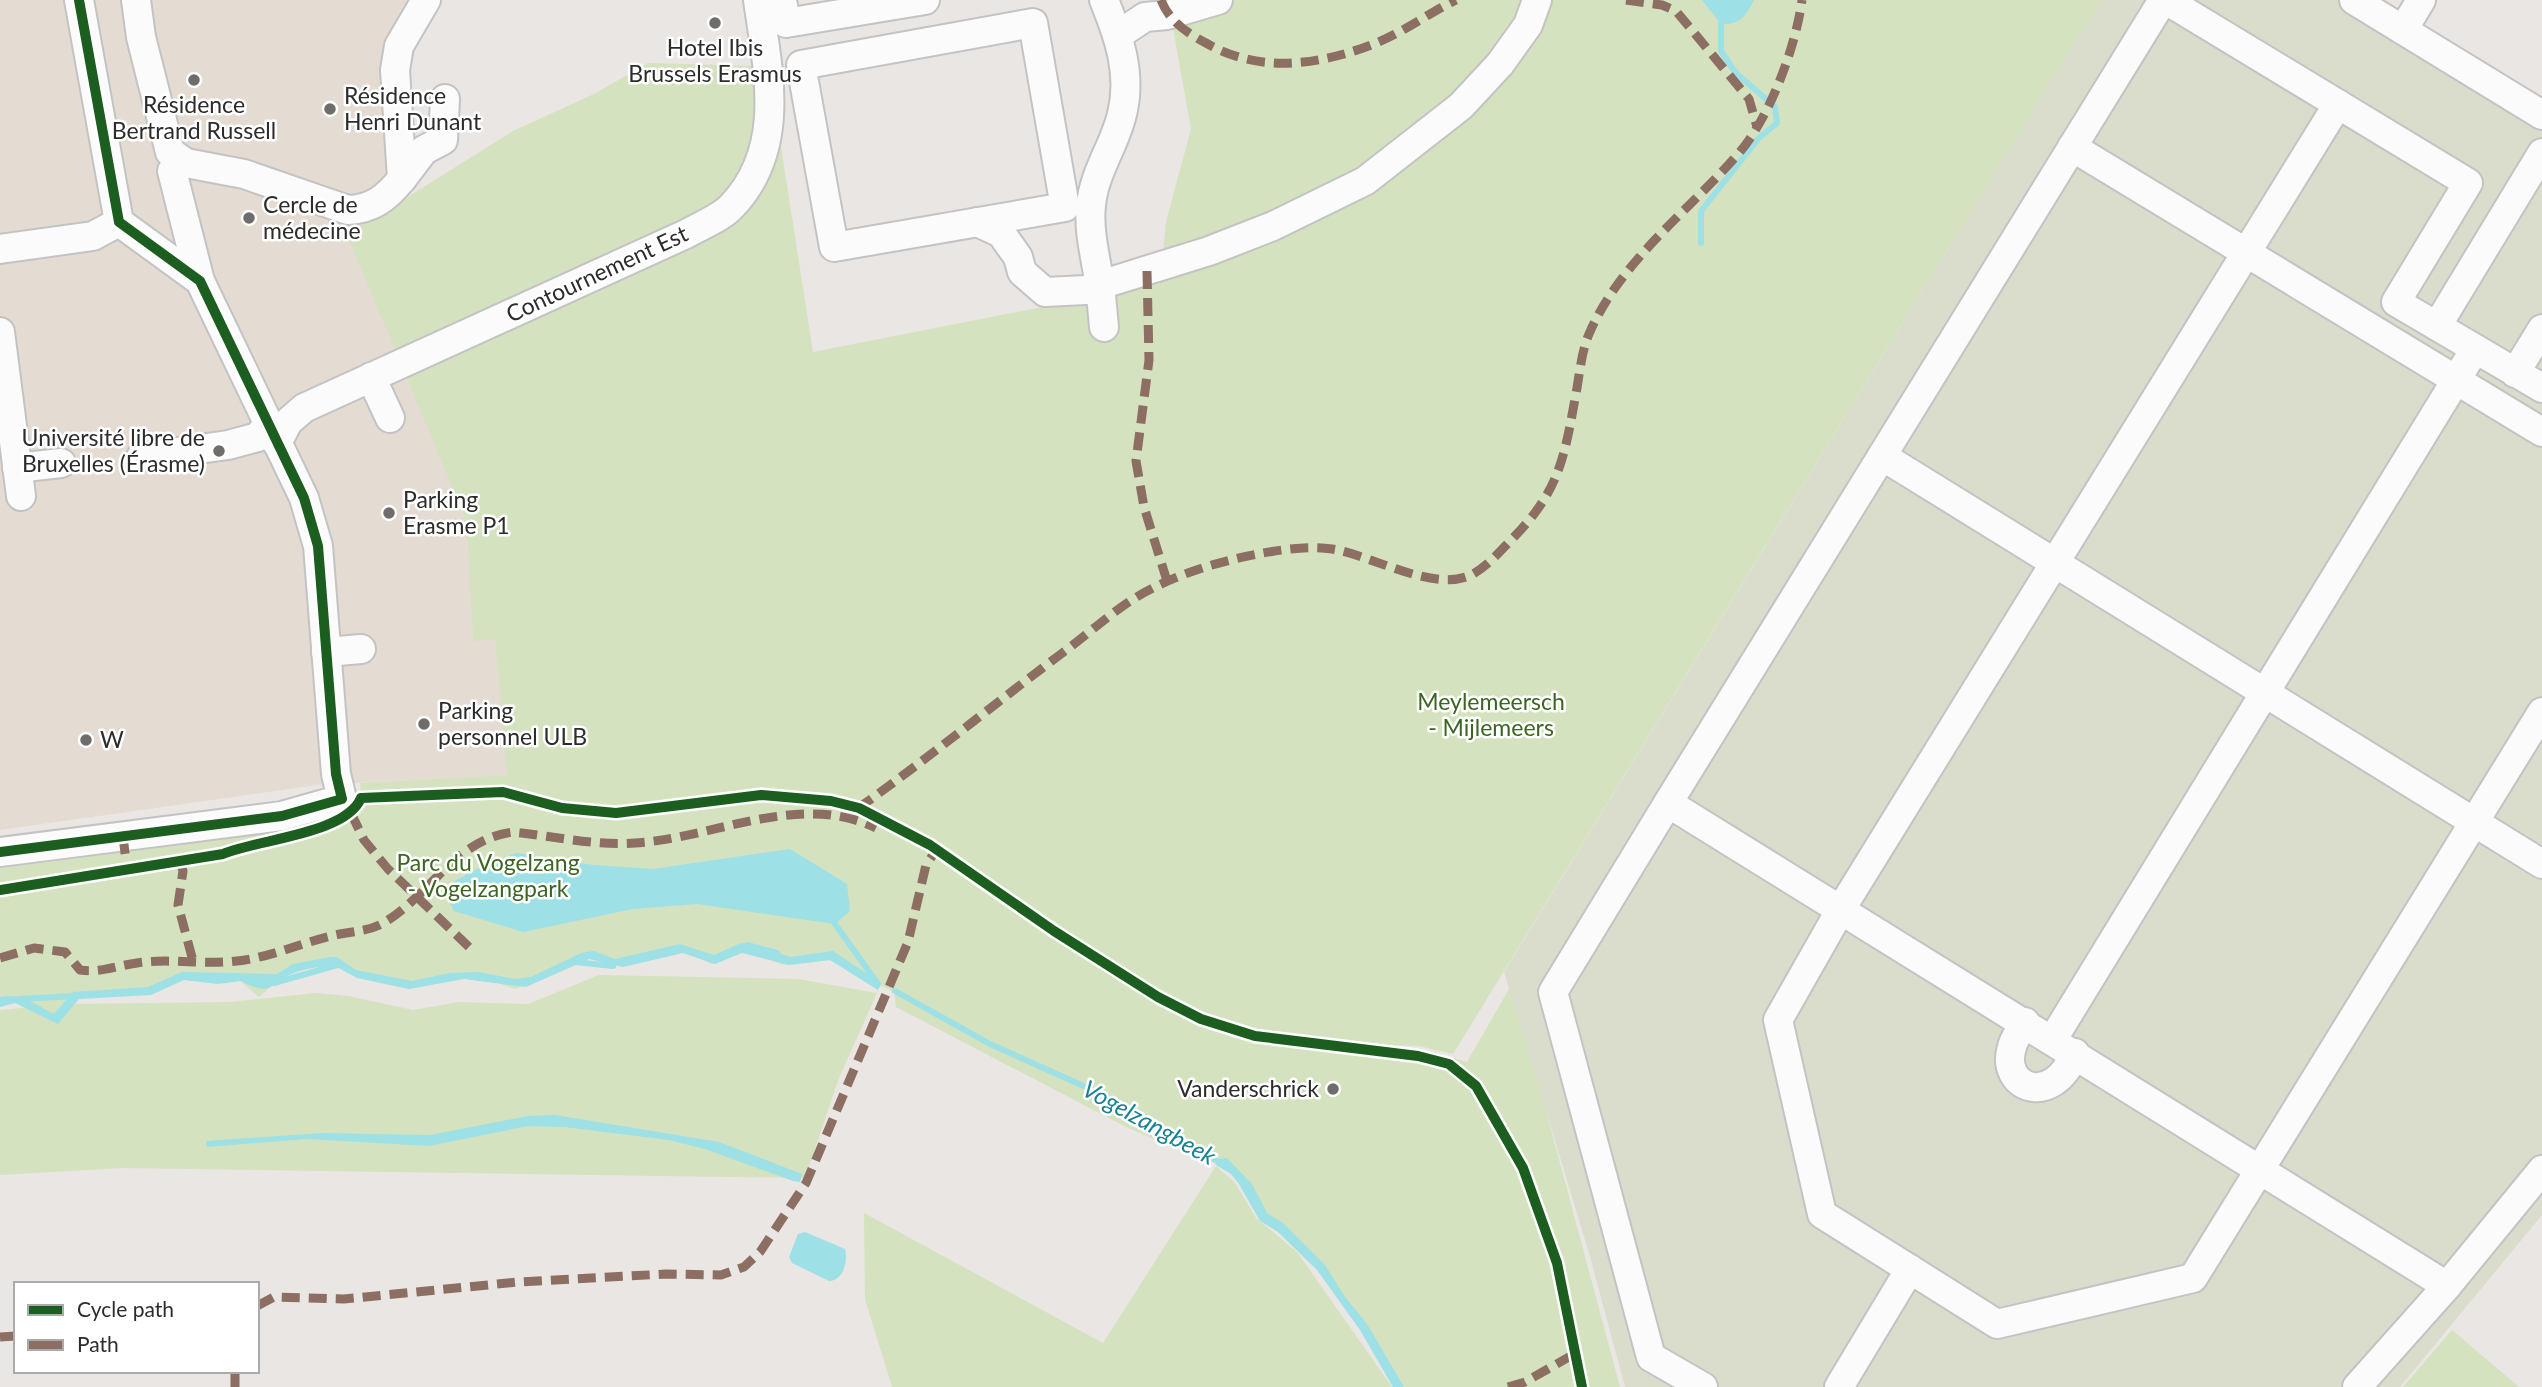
<svg xmlns="http://www.w3.org/2000/svg" width="2542" height="1387" font-family="Lato,sans-serif">
<style>
.education{fill:#e4dbd2}
.green{fill:#d4e2bf}
.cemetery{fill:#daddcc}
.water{fill:#9de0e5}
.lines{fill:none;stroke-linecap:round;stroke-linejoin:round}
.stream{stroke:#9de0e5;stroke-width:6}
.minor-casing{stroke:#c4c3c3;stroke-width:32}
.minor{stroke:#fcfbfb;stroke-width:28}
.quiet{stroke:#8d6e63;stroke-width:9;stroke-dasharray:18 9;stroke-linecap:butt}
.cycleway-casing{stroke:#fff;stroke-width:15}
.cycleway{stroke:#1b5e20;stroke-width:10}
.poi-dot{fill:#6e6d6c;stroke:#fff;stroke-width:2.5}
.labels{text-anchor:middle;stroke-width:5;stroke-linejoin:round;paint-order:stroke}
.poi-label{font-size:23px;fill:#2c2c2c;stroke:#fff;text-anchor:start}
.street-label{font-size:23px;fill:#2c2c2c;stroke:#fff}
.park-label{font-size:23px;fill:#3c6521;stroke:#fff}
.water-label{font-size:24px;font-style:italic;fill:#198194;stroke:#fff}
</style>
<rect width="100%" height="100%" fill="#eae6e3"/>
<!-- education -->
<path class="education" d="M0 0H411L400 30 410 381 466 520 473 640 495 638 508 775 317 785 0 830Z"/>
<!-- green -->
<g class="green">
<path d="M1168 0H2101L1453 1054 1419 1046 1375 1045 1434 1052 1467 1062 1512 984 1620 1387H1396L1399 1386 1319 1266 1265 1220 1230 1166 1204 1155 1202 1159 1128 1128 896 1007 894 992 830 960 785 965 740 951 712 964 682 951 620 966 594 956 515 989 479 976 450 978 419 987 359 978 340 963 288 972 259 997 236 977 181 976 147 995 75 997 71 1004 230 1002 316 993 348 996 413 1010 459 1002 528 1004 599 975 798 979 877 993 839 1078 805 1178 122 1168 0 1175V1010L33 1007 19 998 0 1002V867L302 823 362 803 360 783 507 775 495 639 473 641 466 520 347 235 513 131 594 94 648 63 756 66C759 112 758 164 722 198 711 208 693 215 680 223L689 244 779 134 813 352 1160 284 1166 222 1191 129Z"/>
<path d="M1216 1166 1235 1183 1256 1218 1297 1252 1392 1387H892L865 1299 864 1213 1103 1343Z"/>
<path d="M2452 1330 2519 1387H2403Z"/>
</g>
<!-- cemetery -->
<path class="cemetery" d="M2101 0H2340L2542 122V1215L2400 1387H1625L1589 1253 1504 972Z"/>
<!-- water -->
<g class="water">
<path d="M1702 0H1754C1746 16 1740 25 1721 24Z"/>
<path d="M790 849 847 884 850 911 835 924 697 904 633 909 523 932 454 911 442 888 475 870 516 853 593 865 653 869Z"/>
<path d="M741 943 791 957 833 951 881 983 878 990 830 960 789 965 742 953 715 964 683 953 623 967 589 959 526 987 464 979 409 989 357 978 333 965C320 967 306 968 294 973 268 983 274 998 241 981L218 984 184 980 151 995 79 999 58 1024 15 1003 0 1007V997C21 992 36 1005 54 1014L73 992 148 987 182 972 277 974 293 964 330 957H337L356 970 412 981 450 973 478 972 515 979 531 977 581 953 594 951 615 959 680 944 714 955Z"/>
<path d="M555 1115 719 1142 802 1174 800 1182 793 1181 705 1149 669 1140 564 1127 528 1126 429 1146 307 1139 207 1147 206 1141 322 1133 430 1135 528 1116Z"/>
<path d="M1227 1158 1252 1184 1267 1213 1283 1223 1325 1265 1345 1297 1367 1324 1404 1387H1393L1360 1330 1317 1270 1278 1232 1260 1221 1239 1184 1231 1174 1216 1165 1219 1159Z"/>
<path d="M805 1232 845 1249C848 1261 844 1280 829 1281L792 1263 789 1257 798 1234Z"/>
</g>
<g class="lines">
<!-- stream -->
<g class="stream">
<path d="M1701 243V211L1759 138 1777 123 1775 107 1735 72 1721 51V24"/>
<path d="M835 924 878 984"/>
<path d="M747 945 777 953 781 959"/>
<path d="M575 962 613 966"/>
<path d="M274 983 341 964"/>
<path d="M895 991 990 1044 1097 1092 1224 1165"/>
<path d="M19 999 75 996"/>
</g>
<!-- minor casing -->
<g class="minor-casing">
<g id="minor">
<path d="M136 0 141 37 170 152 186 163 244 174 348 210C373 209 386 198 402 179L395 70 399 46 426 0"/>
<path d="M782 0 786 23 925 0"/>
<path d="M1104 0C1119 37 1132 74 1122 114 1115 145 1094 172 1091 205 1088 230 1096 260 1100 285L1209 251 1273 226 1365 181 1461 106 1500 64 1528 25 1537 0"/>
<path d="M2166 0 2468 183 2396 302 2542 388"/>
<path d="M2354 0 2542 115"/>
<path d="M1033 23 1065 207 834 247 801 65Z"/>
<path d="M2403 30 2421 0"/>
<path d="M1118 35 1145 17 1167 15 1218 0"/>
<path d="M2338 104 1841 909 1778 1020 1822 1214 1997 1324 2193 1278 2542 712"/>
<path d="M2072 147 2542 432"/>
<path d="M172 171 200 281"/>
<path d="M402 179 424 150 443 140 445 99"/>
<path d="M977 222 1001 233 1018 257 1022 272 1045 292 1086 290 1100 285"/>
<path d="M0 249 93 236 119 222"/>
<path d="M1100 285 1104 327"/>
<path d="M2437 326 2542 153"/>
<path d="M0 332 21 496"/>
<path d="M2515 373 2542 329"/>
<path d="M371 377 390 418"/>
<path d="M277 443 288 422 304 408 686 234C700 226 721 218 732 206 787 148 768 71 758 0"/>
<path d="M1882 456 2542 864"/>
<path d="M141 457 228 445 258 437 268 424"/>
<path d="M17 468 61 463"/>
<path d="M326 652 361 649"/>
<path d="M1668 803 2163 0"/>
<path d="M0 852 282 816 342 799 336 774 318 546 304 498 200 281 119 222 79 0"/>
<path d="M2025 1022C2021 1030 2014 1038 2012 1047 1999 1087 2052 1110 2075 1053"/>
<path d="M2053 1039 2475 349"/>
<path d="M2447 1286 2542 1170"/>
<path d="M1703 1387 1651 1357 1553 992 1668 803 2447 1286 2357 1387"/>
<path d="M1839 1387 1910 1269"/>
</g>
</g>
<!-- minor -->
<use href="#minor" class="minor"/>
<!-- quiet -->
<g class="quiet">
<path d="M1161 0C1169 21 1187 33 1206 43 1258 73 1316 66 1371 45 1401 34 1427 14 1456 0"/>
<path d="M1626 0 1662 5 1676 11 1749 99 1757 127"/>
<path d="M1147 271 1149 360 1136 461 1144 507 1167 581"/>
<path d="M857 809C926 760 993 705 1061 654 1091 632 1119 605 1151 589 1186 571 1225 560 1263 553 1286 549 1310 546 1332 549 1372 555 1435 594 1473 574 1489 565 1501 550 1514 537 1562 488 1565 452 1577 388 1580 370 1582 350 1589 334 1620 261 1689 211 1739 153 1770 117 1796 46 1802 0"/>
<path d="M351 813 364 840 388 869 470 948"/>
<path d="M123 836 127 870"/>
<path d="M180 862 183 871 178 905 193 961"/>
<path d="M0 958 34 948 65 952 80 970C101 973 115 966 137 963 170 958 204 965 237 961 273 957 305 941 340 934 356 931 370 931 385 922 431 894 456 839 513 832 552 836 596 846 635 843 715 838 799 791 876 828"/>
<path d="M257 1306 274 1297 344 1299 518 1282 666 1274 721 1275 744 1267 760 1252 806 1183 908 942 926 865 937 849"/>
<path d="M0 1337 16 1336"/>
<path d="M235 1371V1387"/>
<path d="M1508 1387 1525 1382 1576 1353"/>
</g>
<!-- cycleway casing -->
<g class="cycleway-casing">
<g id="cycleway">
<path d="M0 852 282 816 342 799 336 774 318 546 304 498 200 281 119 222 79 0"/>
<path d="M0 890 223 854C259 839 346 834 361 798L503 792 562 808 616 813 761 795 831 801 859 808 930 845 1054 931 1158 997 1201 1019 1255 1036 1418 1056 1449 1064 1476 1086 1523 1168 1557 1263 1582 1387"/>
</g>
</g>
<!-- cycleway -->
<use href="#cycleway" class="cycleway"/>
</g>
<!-- markers -->
<g class="poi-dot">
<circle cx="715" cy="23" r="7"/>
<circle cx="194" cy="80" r="7"/>
<circle cx="330" cy="109" r="7"/>
<circle cx="249" cy="218" r="7"/>
<circle cx="219" cy="451" r="7"/>
<circle cx="389" cy="513" r="7"/>
<circle cx="424" cy="724" r="7"/>
<circle cx="86" cy="740" r="7"/>
<circle cx="1333" cy="1089" r="7"/>
</g>
<g class="labels">
<!-- poi labels -->
<g class="poi-label">
<text x="715" y="56" text-anchor="middle">Hotel Ibis<tspan x="715" dy="26">Brussels Erasmus</tspan></text>
<text x="344" y="104">Résidence<tspan x="344" dy="26">Henri Dunant</tspan></text>
<text x="194" y="113" text-anchor="middle">Résidence<tspan x="194" dy="26">Bertrand Russell</tspan></text>
<text x="263" y="213">Cercle de<tspan x="263" dy="26">médecine</tspan></text>
<text x="205" y="446" text-anchor="end">Université libre de<tspan x="205" dy="26">Bruxelles (Érasme)</tspan></text>
<text x="403" y="508">Parking<tspan x="403" dy="26">Erasme P1</tspan></text>
<text x="438" y="719">Parking<tspan x="438" dy="26">personnel ULB</tspan></text>
<text x="100" y="748">W</text>
<text x="1319" y="1097" text-anchor="end">Vanderschrick</text>
</g>
<!-- street labels -->
<g class="street-label">
<text transform="translate(597 274) rotate(-25)" y="8">Contournement Est</text>
</g>
<!-- park labels -->
<g class="park-label">
<text x="1491" y="710">Meylemeersch<tspan x="1491" dy="26">- Mijlemeers</tspan></text>
<text x="488" y="871">Parc du Vogelzang<tspan x="488" dy="26">- Vogelzangpark</tspan></text>
</g>
<!-- water labels -->
<g class="water-label">
<text transform="translate(1149 1123) rotate(29)" y="8">Vogelzangbeek</text>
</g>
</g>
<!-- legend -->
<rect x="14" y="1282" width="245" height="91" fill="#ffffff" stroke="#ababab" stroke-width="2"/>
<rect x="28" y="1305" width="35" height="10" fill="#1b5e20" stroke="#ababab" stroke-width="2"/>
<text x="77" y="1317" font-size="21" fill="#2c2c2c">Cycle path</text>
<rect x="28" y="1340" width="35" height="10" fill="#8d6e63" stroke="#ababab" stroke-width="2"/>
<text x="77" y="1352" font-size="21" fill="#2c2c2c">Path</text>
</svg>
